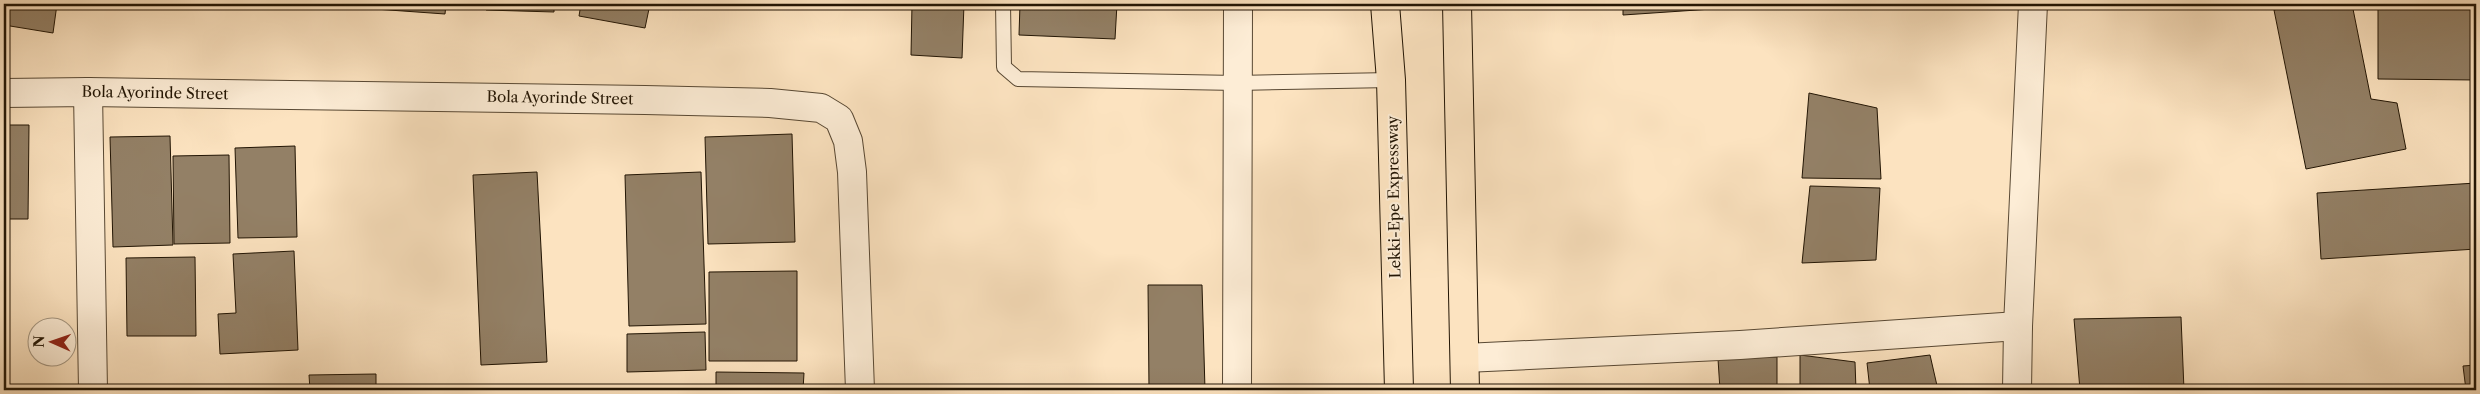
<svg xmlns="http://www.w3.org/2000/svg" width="2480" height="394" font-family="'Libre Caslon Text',serif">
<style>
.building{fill:#938066;stroke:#221504}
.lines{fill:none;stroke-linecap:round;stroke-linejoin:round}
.lane-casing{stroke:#584833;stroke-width:16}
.street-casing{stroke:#584833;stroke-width:30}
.highway-casing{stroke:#221504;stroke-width:30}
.lane{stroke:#fdedd6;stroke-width:14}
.street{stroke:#fdedd6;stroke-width:28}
.highway{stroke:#fce3c0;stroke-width:28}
.labels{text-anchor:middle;stroke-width:4;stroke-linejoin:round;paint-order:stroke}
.street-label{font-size:15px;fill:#221504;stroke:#fdedd6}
</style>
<rect width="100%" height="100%" fill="#fce3c0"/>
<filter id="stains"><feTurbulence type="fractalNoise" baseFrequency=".004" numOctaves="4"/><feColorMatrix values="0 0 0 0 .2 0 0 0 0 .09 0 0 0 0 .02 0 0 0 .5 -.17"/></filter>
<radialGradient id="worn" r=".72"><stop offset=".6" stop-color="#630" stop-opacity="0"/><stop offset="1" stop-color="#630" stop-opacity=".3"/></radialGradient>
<!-- building -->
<g class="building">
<path d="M4 4H57L53 33 4 25Z"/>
<path d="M375 4H446L445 14 375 9Z"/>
<path d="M486 4H554V12L486 10Z"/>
<path d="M581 4H650L645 28 579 16Z"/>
<path d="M912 4H964L962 58 911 55Z"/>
<path d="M1020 4H1117L1115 39 1019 35Z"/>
<path d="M1623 4H1786L1623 15Z"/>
<path d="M2304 4H2352L2371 99 2397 103 2406 149 2306 169 2274 10Z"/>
<path d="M2378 4H2476V80L2378 79Z"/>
<path d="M1809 93 1877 108 1881 179 1802 178Z"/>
<path d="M4 125H29L28 219H4Z"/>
<path d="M792 134 795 242 708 244 705 137Z"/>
<path d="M170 136 173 245 113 247 110 137Z"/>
<path d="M295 146 297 237 238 238 235 148Z"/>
<path d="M229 155 230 243 174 244 173 156Z"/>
<path d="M537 172 547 362 481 365 473 175Z"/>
<path d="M701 172 706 324 629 326 625 175Z"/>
<path d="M2476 183V249L2321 259 2317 193Z"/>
<path d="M1810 186 1880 188 1876 260 1802 263Z"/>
<path d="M294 251 298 350 220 354 218 314 236 313 233 254Z"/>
<path d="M195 257 196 336H127L126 258Z"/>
<path d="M797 271V361H709V272Z"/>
<path d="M1148 285H1202L1205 390H1149Z"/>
<path d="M2181 317 2184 390H2080L2074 319Z"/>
<path d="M705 332 706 370 627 372V334Z"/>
<path d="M1800 355 1855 362 1856 390H1800Z"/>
<path d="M1930 355 1938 390H1870L1867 363Z"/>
<path d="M1777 357V390H1720L1718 359Z"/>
<path d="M2476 365V390H2466L2463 366Z"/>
<path d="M716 372 804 373 803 390H716Z"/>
<path d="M376 374V390H310L309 375Z"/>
</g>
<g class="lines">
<!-- lane casing -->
<g class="lane-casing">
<path id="lane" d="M1003 4 1004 67 1018 79 1237 83 1391 80"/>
</g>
<!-- street casing -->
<g class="street-casing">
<g id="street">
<path d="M88 92 93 390"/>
<path d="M4 93 88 92 645 100 770 103 821 108 839 119 848 141 852 172 860 390"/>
<path d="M1465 358 1740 345 2018 326"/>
<path d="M1237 390 1238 4"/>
<path d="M2017 390 2018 326 2033 4"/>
</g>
</g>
<!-- highway casing -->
<g class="highway-casing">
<g id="highway">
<path d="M1385 4 1391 80 1399 390"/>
<path d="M1457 4 1465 390"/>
</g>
</g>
<!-- lane -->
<use href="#lane" class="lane"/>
<!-- street -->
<use href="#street" class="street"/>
<!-- highway -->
<use href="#highway" class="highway"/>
</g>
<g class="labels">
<!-- street labels -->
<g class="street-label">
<text transform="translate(155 93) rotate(1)" y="5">Bola Ayorinde Street</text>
<text transform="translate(560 98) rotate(1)" y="5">Bola Ayorinde Street</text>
<text transform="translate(1394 197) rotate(-91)" y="5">Lekki-Epe Expressway</text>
</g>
</g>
<!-- margin -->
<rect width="2480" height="394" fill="none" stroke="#fce3c0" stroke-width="20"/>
<rect x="5" y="5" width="2470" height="384" fill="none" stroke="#221504" stroke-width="2.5"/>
<rect x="10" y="10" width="2460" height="374" fill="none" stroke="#221504"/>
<!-- north arrow -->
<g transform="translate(52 342) rotate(272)"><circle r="24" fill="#fdedd6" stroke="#a59782"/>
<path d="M0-4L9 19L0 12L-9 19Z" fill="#8f2418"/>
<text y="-8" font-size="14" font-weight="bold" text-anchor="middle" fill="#221504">N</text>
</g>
<rect width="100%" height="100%" filter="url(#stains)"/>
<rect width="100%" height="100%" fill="url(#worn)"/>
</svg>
